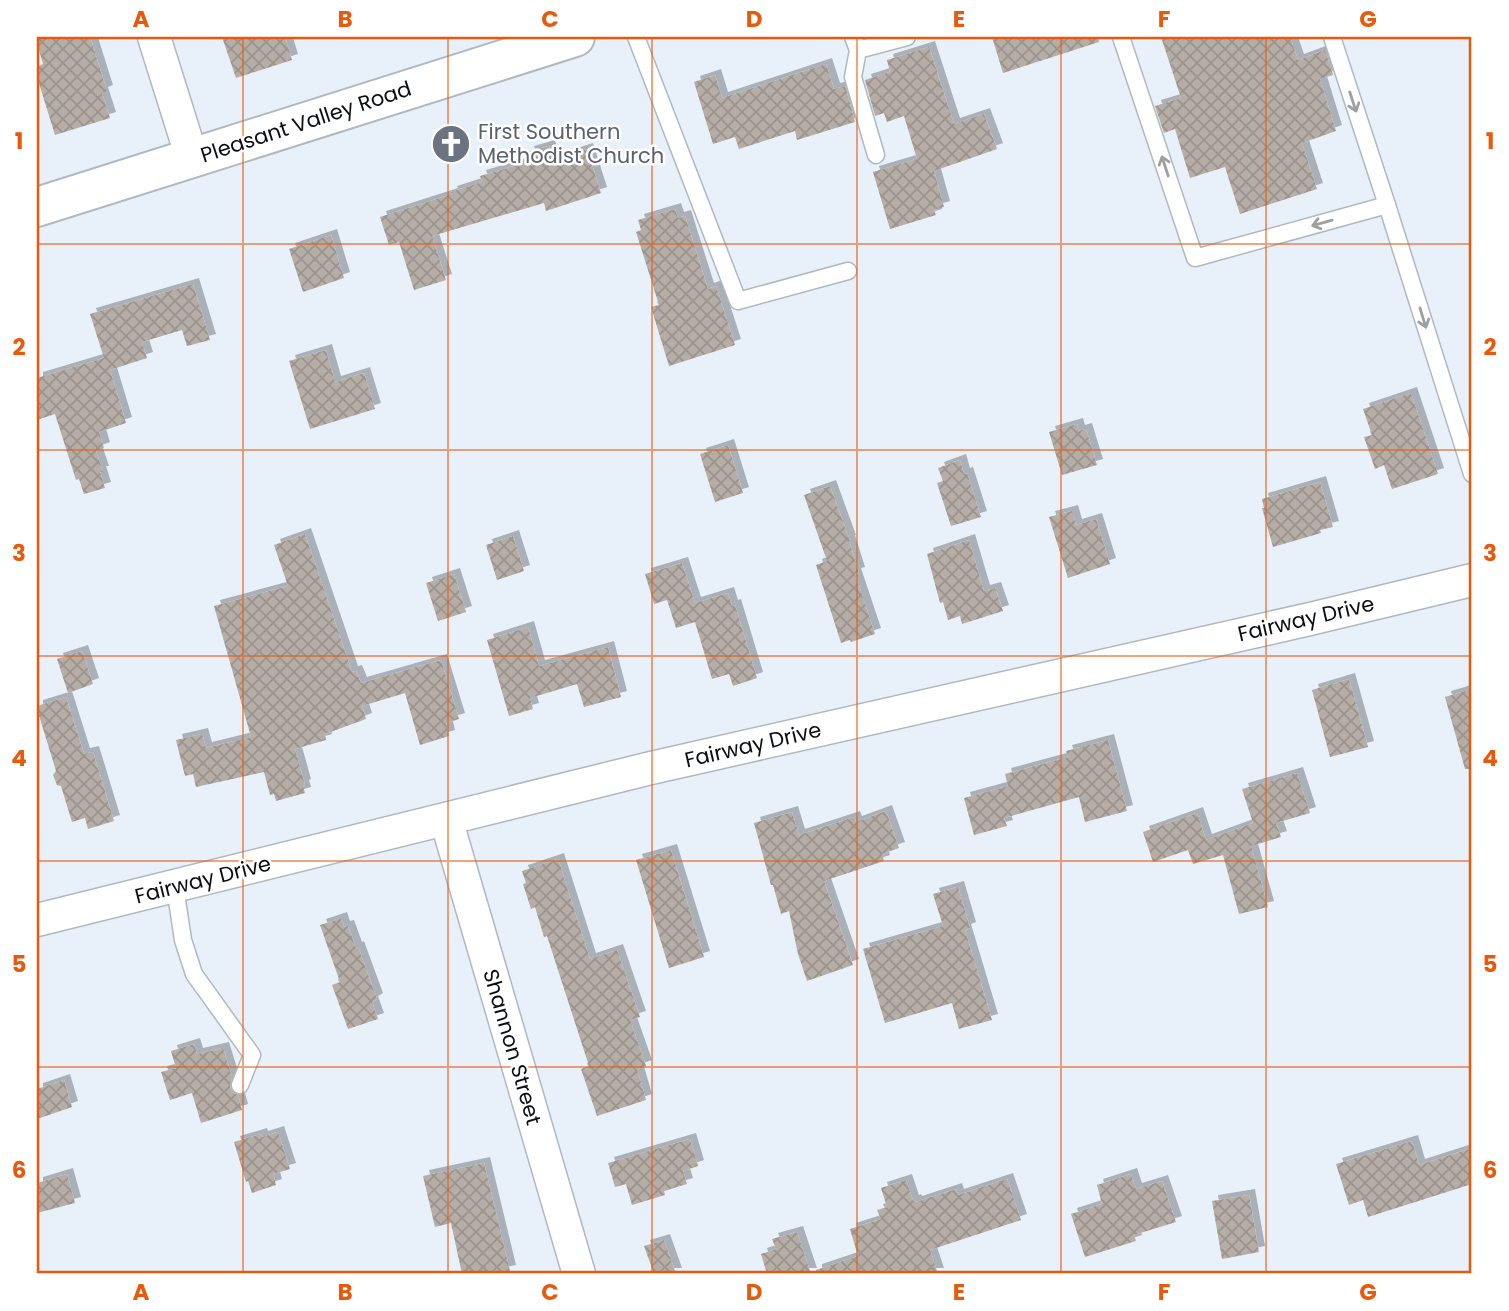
<svg xmlns="http://www.w3.org/2000/svg" width="1509" height="1311" font-family="Poppins,sans-serif">
<style>
.building{fill:url(#building-cross-hatch);filter:url(#shadow)}
.lines{fill:none;stroke-linecap:round;stroke-linejoin:round}
.service-casing{stroke:#b0b8c0;stroke-width:19}
.minor-casing{stroke:#b0b8c0;stroke-width:35}
.tertiary-casing{stroke:#b0b8c0;stroke-width:42}
.service{stroke:#fff;stroke-width:16}
.minor{stroke:#fff;stroke-width:32}
.tertiary{stroke:#fff;stroke-width:38}
.oneway{stroke:#9d9fa0}
.grid{fill:none;stroke:#e8590c;stroke-width:2;stroke-opacity:0.55}
.labels{text-anchor:middle;stroke-width:5;stroke-linejoin:round;paint-order:stroke}
.street-label{font-size:21px;fill:#0b0e11;stroke:#fff}
.worship-label{font-size:21px;fill:#5b616d;stroke:#fff;text-anchor:start}
.neatline{fill:none;stroke:#e8590c;stroke-width:2.5}
.grid-label{font-size:23px;text-anchor:middle;font-weight:bold;fill:#e8590c}
</style>
<defs>
<pattern id="building-cross-hatch" width="8" height="8" patternUnits="userSpaceOnUse" patternTransform="scale(1.75)"><rect width="8" height="8" fill="#b6aea6"/><path d="M0 0l8 8M0 8l8-8" fill="none" stroke="#9b948e"/></pattern>
<filter id="shadow"><feDropShadow dx="6" dy="-6" stdDeviation="0" flood-color="#0004"/></filter>
</defs>
<rect width="100%" height="100%" fill="#e8f0f9"/>
<!-- building -->
<g class="building">
<path d="M37 37H90L107 91 102 93 110 118 55 135 37 77V67L43 64 37 43Z"/>
<path d="M222 37H285L292 60 236 78Z"/>
<path d="M992 37H1098L1099 42 1003 73Z"/>
<path d="M1161 37H1290L1298 60 1325 50 1333 75 1320 79 1336 131 1302 143 1317 189 1240 214 1225 167 1190 178 1175 129 1164 133 1155 106 1181 98Z"/>
<path d="M929 47 954 124 984 114 997 149 934 171 944 207 934 210 936 215 890 229 873 172 917 159 904 116 887 122 884 113 875 116 865 80 890 72 887 60Z"/>
<path d="M826 64 834 89 845 86 855 122 797 140 795 131 739 149 735 137 713 144 694 82 715 75 722 98Z"/>
<path d="M549 146 553 160 587 149 601 193 546 211 544 203 432 236 446 280 414 290 399 242 389 245 380 217 452 194 451 192 482 182 480 176 531 161 528 152Z"/>
<path d="M675 209 678 218 685 216 708 289 716 286 735 345 669 366 651 307 659 305 636 232 641 230 638 220Z"/>
<path d="M331 235 344 278 303 292 289 249Z"/>
<path d="M193 284 210 340 187 346 182 330 142 342 147 358 110 370 126 423 99 432 104 448 96 451 103 472H100L105 488 84 494 79 479 76 480 55 414 37 420V378L104 358 90 314Z"/>
<path d="M326 350 335 382 364 373 375 409 310 429 289 361Z"/>
<path d="M1411 393 1438 474 1392 489 1384 465 1375 469 1364 437 1372 435 1363 409Z"/>
<path d="M1077 424 1079 431 1086 429 1097 465 1062 475 1049 432Z"/>
<path d="M728 445 743 493 715 502 700 454Z"/>
<path d="M960 460 964 474 967 473 981 517 951 526 937 483 943 481 938 468Z"/>
<path d="M1320 482 1333 527 1320 530 1321 533 1273 547 1262 508H1264L1262 499Z"/>
<path d="M830 486 850 541H849L859 573 855 574 875 634 851 642 850 640 841 643 816 565 827 561 804 495Z"/>
<path d="M1072 511 1076 525 1096 519 1110 564 1068 578 1049 517Z"/>
<path d="M305 534 352 672 356 671 361 683 441 660 459 719 446 723 449 736 420 745 405 693 362 706 366 719 325 734 326 740 295 749 305 785 303 786 305 793 276 801 274 794 270 795 264 772 196 787 193 774 185 776 176 740 202 734 206 748 251 737 214 606 288 586 274 545Z"/>
<path d="M513 536 524 571 497 580 486 545Z"/>
<path d="M969 540 984 591 995 588 1003 611 962 624 960 616 948 620 943 602 940 603 927 554Z"/>
<path d="M682 563 695 603 728 593 732 606 735 605 757 678 733 686 729 674 712 679 695 622 676 628 667 600 654 604 645 574Z"/>
<path d="M454 574 466 612 438 621 426 583Z"/>
<path d="M528 627 539 666 608 647 621 697 584 707 577 684 530 698 533 709 509 716 487 640Z"/>
<path d="M82 651 93 684 68 693 57 659Z"/>
<path d="M1349 679 1368 747 1330 757 1312 690Z"/>
<path d="M1472 689V769H1465L1445 697Z"/>
<path d="M66 697 84 754 93 752 114 821 88 829 85 818 72 822 61 786 57 785 53 775 56 771 37 709V706Z"/>
<path d="M1108 740 1127 811 1085 822 1079 797 1004 818 1007 826 974 835 964 798 1008 786 1005 774 1068 757 1066 751Z"/>
<path d="M1297 773 1310 813 1276 823 1281 837 1251 846 1268 907 1239 914 1223 855 1193 864 1188 850 1153 862 1143 832 1197 813 1206 840 1253 823 1242 789Z"/>
<path d="M886 811 899 848 882 854 884 861 824 881 853 965 807 981 798 954 789 911 781 914 773 885H771L754 823 792 812 799 835 854 817 856 822Z"/>
<path d="M671 850 704 957 669 968 636 860Z"/>
<path d="M558 859 590 959 617 950 640 1017 630 1020 646 1066 637 1069 646 1100 597 1116 581 1069 589 1066 547 936 544 937 535 907 531 909 523 884 526 883 522 871Z"/>
<path d="M958 887 970 928 965 930 992 1020 959 1029 952 1003 885 1023 863 949 943 926 933 894Z"/>
<path d="M341 918 344 927 348 926 356 948 358 947 377 999 372 1002 378 1019 348 1029 332 985 340 982 320 925Z"/>
<path d="M194 1044 197 1054 223 1048 232 1077 230 1087 232 1092 238 1095 242 1110 201 1123 192 1093 170 1100 161 1072 176 1068 171 1051Z"/>
<path d="M64 1080 72 1107 37 1119V1089Z"/>
<path d="M278 1132 290 1169 273 1174 276 1185 252 1193 248 1181 246 1182 234 1142 261 1134 262 1137Z"/>
<path d="M690 1139 698 1166 683 1171 687 1184 664 1191 665 1195 632 1205 626 1184 615 1187 608 1163Z"/>
<path d="M1412 1141 1419 1165 1472 1148V1184L1368 1217 1363 1200 1349 1205 1336 1164Z"/>
<path d="M484 1163 510 1271 494 1274H462L451 1223 435 1227 423 1176Z"/>
<path d="M67 1174 75 1203 37 1213V1183Z"/>
<path d="M1131 1174 1136 1189 1162 1181 1176 1222 1134 1235 1136 1241 1085 1257 1071 1214 1102 1204 1097 1185Z"/>
<path d="M1007 1179 1021 1220 930 1250 938 1274H816V1270L858 1256 850 1229 881 1219 877 1210 887 1207 881 1188 906 1180 913 1201 915 1200 916 1202 956 1189 958 1195Z"/>
<path d="M1249 1195 1259 1252 1222 1259 1212 1201Z"/>
<path d="M797 1232 811 1274H767L761 1254 776 1249 772 1239Z"/>
<path d="M664 1240 676 1274H654L644 1246Z"/>
</g>
<g class="lines">
<!-- service casing -->
<g class="service-casing">
<g id="service">
<path d="M636 37 738 301 848 271"/>
<path d="M853 37 858 50 907 37"/>
<path d="M1121 37 1195 258 1387 205"/>
<path d="M1332 37 1387 205 1472 474"/>
<path d="M858 50 853 77 876 155"/>
<path d="M175 887 183 940 194 974 252 1055 240 1085"/>
</g>
</g>
<!-- minor casing -->
<g class="minor-casing">
<g id="minor">
<path d="M154 37 192 158"/>
<path d="M446 819 579 1274"/>
<path d="M37 920 651 768 1310 619 1472 580"/>
</g>
</g>
<!-- tertiary casing -->
<g class="tertiary-casing">
<path id="tertiary" d="M37 207 575 37"/>
</g>
<!-- service -->
<use href="#service" class="service"/>
<!-- minor -->
<use href="#minor" class="minor"/>
<!-- tertiary -->
<use href="#tertiary" class="tertiary"/>
</g>
<!-- one-way arrows -->
<defs><path id="oneway-shaft" d="M-6 0H5M1.5-3L5.5 0L1.5 3" fill="none" stroke-width="1.6" stroke-linecap="round" stroke-linejoin="round" transform="scale(1.75)"/></defs>
<g class="oneway">
<use href="#oneway-shaft" transform="translate(1353 102) rotate(72)"/>
<use href="#oneway-shaft" transform="translate(1165 166) rotate(-108)"/>
<use href="#oneway-shaft" transform="translate(1322 223) rotate(164)"/>
<use href="#oneway-shaft" transform="translate(1423 318) rotate(73)"/>
</g>
<!-- grid -->
<path class="grid" d="M243 37V1274M448 37V1274M652 37V1274M857 37V1274M1061 37V1274M1266 37V1274M37 244H1472M37 450H1472M37 656H1472M37 861H1472M37 1067H1472"/>
<!-- icons -->
<defs>
<g id="church-disc" transform="scale(2.0125)"><circle r="9.5" fill="#6b7280" stroke="#fff"/><path d="M-1.2-6h2.4v3.5h3.3v2.4h-3.3V6h-2.4V-.1h-3.3v-2.4h3.3Z" fill="#fff"/></g>
</defs>
<g fill-rule="evenodd">
<use href="#church-disc" x="451" y="144"/>
</g>
<g class="labels">
<!-- street labels -->
<g class="street-label">
<text transform="translate(306 122) rotate(-18)" y="7">Pleasant Valley Road</text>
<text transform="translate(1306 619) rotate(-13)" y="7">Fairway Drive</text>
<text transform="translate(753 745) rotate(-13)" y="7">Fairway Drive</text>
<text transform="translate(203 880) rotate(-14)" y="7">Fairway Drive</text>
<text transform="translate(512 1047) rotate(74)" y="7">Shannon Street</text>
</g>
<!-- worship labels -->
<g class="worship-label">
<text x="478" y="139">First Southern<tspan x="478" dy="24">Methodist Church</tspan></text>
</g>
</g>
<!-- border -->
<rect width="1509" height="1311" fill="none" stroke="#ffffff" stroke-width="77"/>
<rect x="38" y="38" width="1432" height="1234" class="neatline"/>
<g class="grid-label">
<text x="141" y="27">A</text>
<text x="345" y="27">B</text>
<text x="550" y="27">C</text>
<text x="754" y="27">D</text>
<text x="959" y="27">E</text>
<text x="1164" y="27">F</text>
<text x="1368" y="27">G</text>
<text x="19" y="149">1</text>
<text x="1490" y="149">1</text>
<text x="19" y="355">2</text>
<text x="1490" y="355">2</text>
<text x="19" y="561">3</text>
<text x="1490" y="561">3</text>
<text x="19" y="766">4</text>
<text x="1490" y="766">4</text>
<text x="19" y="972">5</text>
<text x="1490" y="972">5</text>
<text x="19" y="1178">6</text>
<text x="1490" y="1178">6</text>
<text x="141" y="1300">A</text>
<text x="345" y="1300">B</text>
<text x="550" y="1300">C</text>
<text x="754" y="1300">D</text>
<text x="959" y="1300">E</text>
<text x="1164" y="1300">F</text>
<text x="1368" y="1300">G</text>
</g>
</svg>
